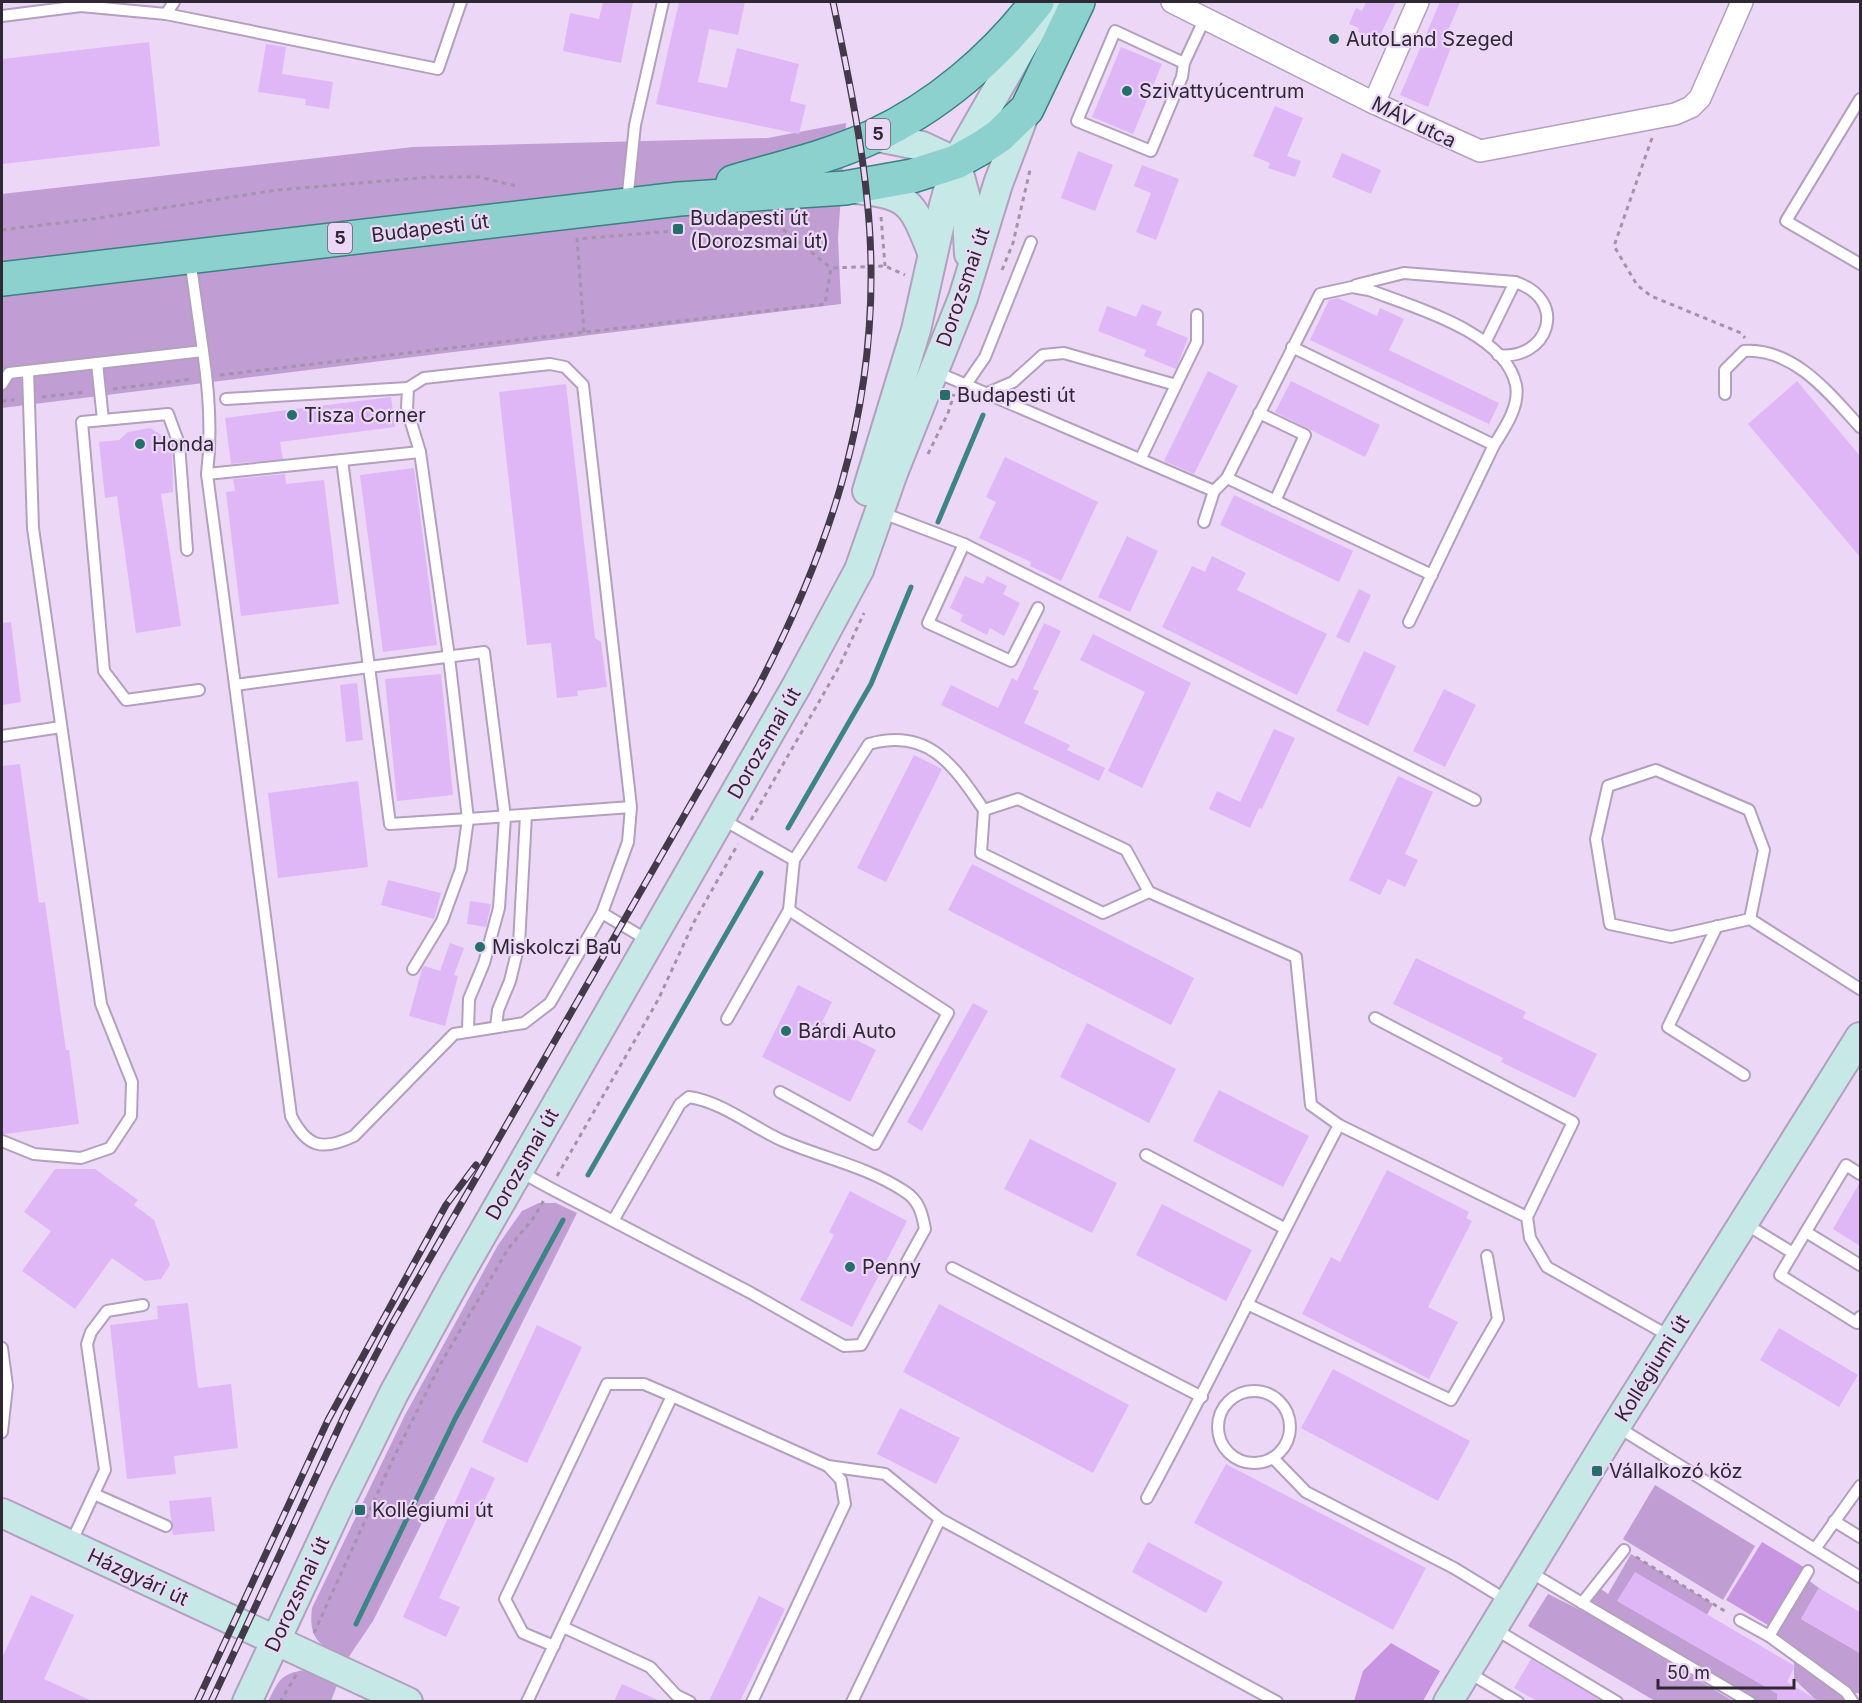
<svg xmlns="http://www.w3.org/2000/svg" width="1862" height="1703" font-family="Inter,sans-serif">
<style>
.green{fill:#c09dd3}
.forest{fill:#c895e3}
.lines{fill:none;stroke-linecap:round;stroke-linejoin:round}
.stream{stroke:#3d8584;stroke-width:5}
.building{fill:#e0b7f6}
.lane-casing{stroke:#b3a0be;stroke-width:14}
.street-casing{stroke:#b3a0be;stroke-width:24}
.secondary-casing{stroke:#b3a0be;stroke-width:32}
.primary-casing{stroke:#3a8281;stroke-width:36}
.path{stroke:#a393ab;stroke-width:3;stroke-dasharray:4.5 4.5;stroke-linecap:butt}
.lane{stroke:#fff;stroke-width:10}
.street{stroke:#fff;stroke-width:21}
.secondary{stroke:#c6e8e6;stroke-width:28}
.primary{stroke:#8cd1cd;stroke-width:33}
.rail-casing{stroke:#423a48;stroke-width:7}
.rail{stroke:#ecd7f7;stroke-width:4.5;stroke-dasharray:14;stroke-linecap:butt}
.poi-dot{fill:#256f6a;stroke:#ecd7f7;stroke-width:2}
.labels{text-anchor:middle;stroke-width:4.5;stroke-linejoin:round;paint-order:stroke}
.shield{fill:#ecd7f7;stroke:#685c6e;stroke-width:1.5}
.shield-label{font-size:18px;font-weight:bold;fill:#2f2834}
.poi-label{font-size:20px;fill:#2f2834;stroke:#ecd7f7;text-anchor:start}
.street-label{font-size:20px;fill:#2f2834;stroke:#ecd7f7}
</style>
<rect width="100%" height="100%" fill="#ecd7f7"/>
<!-- green -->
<g class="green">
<path d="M846 123 838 238 841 304 2 408V194L413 147 768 138Z"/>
<path d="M539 1203H556L577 1213 373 1621 348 1658C321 1646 308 1641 312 1608L405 1415 498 1245 522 1211Z"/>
<path d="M1655 1485 1755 1546 1723 1600 1623 1539Z"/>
<path d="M1631 1554 1713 1604 1707 1615 1618 1601 1778 1694 1777 1699 1782 1701H1751L1582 1603 1601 1589 1608 1594Z"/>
<path d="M1804 1577 1819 1588 1801 1619 1860 1653V1693H1847L1846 1701H1812L1814 1698 1794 1679V1654L1769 1636Z"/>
<path d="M1548 1594 1592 1616 1733 1701H1655L1528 1626Z"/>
<path d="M314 1669 339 1680 331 1701 268 1702C280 1675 285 1672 314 1669Z"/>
</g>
<!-- forest -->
<g class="forest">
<path d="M1762 1542 1807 1569 1771 1627 1726 1600Z"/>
<path d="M1391 1643 1440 1671 1423 1701H1354L1363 1671Z"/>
</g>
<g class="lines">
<!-- stream -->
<g class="stream">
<path d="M938 522 983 415"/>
<path d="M788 828 871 684 911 587"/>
<path d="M588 1175 761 873"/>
<path d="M356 1624 455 1419 563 1220"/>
</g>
</g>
<!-- building -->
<g class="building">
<path d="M603 2H633L621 63 563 51 570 13 599 19Z"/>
<path d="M679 2H745L738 35 709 29 698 82 727 88 737 48 799 64 790 101 806 105 799 134 656 104Z"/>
<path d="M1366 2H1396L1378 40 1358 32 1359 28 1349 24 1356 8 1362 11Z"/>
<path d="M1440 2H1460L1447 33 1455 37 1428 107 1400 95Z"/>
<path d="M149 42 160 146 2 164V59Z"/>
<path d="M266 44 286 47 282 74 333 82 329 109 305 105 306 99 258 92Z"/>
<path d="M1121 47 1162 64 1133 134 1092 117Z"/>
<path d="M1275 106 1303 118 1287 156 1301 161 1295 177 1268 168 1270 163 1253 156Z"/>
<path d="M1078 151 1113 165 1095 211 1061 198Z"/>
<path d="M1342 153 1381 170 1371 194 1332 177Z"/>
<path d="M1142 165 1179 179 1156 240 1136 232 1151 193 1134 186Z"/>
<path d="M1338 298 1377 316 1380 308 1404 319 1389 350 1499 403 1489 424 1310 340 1329 300Z"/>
<path d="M1142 304 1162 312 1156 325 1188 338 1176 369 1144 356 1146 350 1098 331 1107 306 1136 317Z"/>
<path d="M1208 371 1238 386 1194 474 1164 461Z"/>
<path d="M1291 381 1380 425 1365 457 1275 412Z"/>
<path d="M1797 381 1860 456V557L1748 424Z"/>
<path d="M566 384 595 638 601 642 607 687 577 691 578 696 557 698 551 643 527 645 499 392Z"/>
<path d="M391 397 395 427 280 442 283 459 231 464 225 418Z"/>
<path d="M150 428 168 439 172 448 173 492 161 494 181 626 136 633 117 496 105 498 99 442 119 440 128 432Z"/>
<path d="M1005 457 1098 502 1061 581 1030 566 1031 562 979 538 996 502 986 497Z"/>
<path d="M414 468 437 645 383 652 360 475Z"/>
<path d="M285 474 286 484 324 480 339 604 241 616 226 492 235 491 233 479Z"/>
<path d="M1234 495 1353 551 1339 582 1220 525Z"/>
<path d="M1127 536 1158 551 1130 612 1098 597Z"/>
<path d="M1212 556 1246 573 1237 590 1327 634 1297 695 1162 627 1192 566 1205 572Z"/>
<path d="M965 576 983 584 987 576 1007 586 1003 594 1020 603 1004 636 990 628 987 635 960 621 963 615 950 608Z"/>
<path d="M1359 589 1371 595 1349 643 1336 637Z"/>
<path d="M11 622 21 702 2 705V623Z"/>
<path d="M1044 623 1061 631 1033 689 1039 691 1024 723 1070 745 1067 750 1105 768 1099 781 941 705 951 685 998 708 1012 678 1017 681Z"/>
<path d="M1093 634 1191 683 1142 788 1108 771 1145 692 1080 660Z"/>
<path d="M1364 651 1396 666 1368 726 1336 711Z"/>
<path d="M441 674 453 795 397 801 385 679Z"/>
<path d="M357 683 363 740 346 742 340 685Z"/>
<path d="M1444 689 1476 705 1445 767 1413 751Z"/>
<path d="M1274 729 1295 738 1262 809 1259 808 1250 828 1209 809 1217 791 1240 802Z"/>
<path d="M914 755 942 769 886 882 857 868Z"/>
<path d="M20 764 39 903 45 902 66 1050H69L79 1124 6 1134H2V766Z"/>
<path d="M1398 776 1433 792 1405 854 1418 860 1405 887 1388 879 1380 895 1349 880Z"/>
<path d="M358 781 368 867 278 878 268 793Z"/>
<path d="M972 864 1194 978 1171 1025 948 910Z"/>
<path d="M388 880 441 893 434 919 381 905Z"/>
<path d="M470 901 491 904 486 927 467 924Z"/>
<path d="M450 943 464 948 454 975 458 976 445 1026 409 1016 422 969 424 966 440 971Z"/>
<path d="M1416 958 1526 1012 1523 1018 1597 1054 1575 1098 1501 1062 1503 1058 1393 1004Z"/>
<path d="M798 985 832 1002 822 1022 876 1050 850 1102 762 1057Z"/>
<path d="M973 1003 988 1011 922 1131 907 1122Z"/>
<path d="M1087 1023 1176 1069 1149 1123 1060 1077Z"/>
<path d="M1219 1090 1309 1136 1283 1187 1193 1141Z"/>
<path d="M1030 1139 1117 1183 1092 1233 1004 1189Z"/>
<path d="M55 1169H95L138 1200 134 1205 154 1220 170 1265 161 1279 145 1281 112 1258 75 1309 22 1271 51 1231 24 1212Z"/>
<path d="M1387 1170 1469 1212 1466 1218 1472 1221 1428 1307 1458 1322 1429 1379 1302 1314 1331 1257 1340 1262Z"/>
<path d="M1860 1182V1246L1833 1229Z"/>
<path d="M850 1191 907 1221 852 1327 800 1300 834 1235 829 1232Z"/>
<path d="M1162 1204 1252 1250 1226 1301 1136 1255Z"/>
<path d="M188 1303 198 1388 231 1384 238 1448 174 1456 176 1474 127 1479 110 1325 158 1319 157 1306Z"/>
<path d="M939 1304 1129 1405 1093 1473 903 1372Z"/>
<path d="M537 1325 582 1347 527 1463 482 1442Z"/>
<path d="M1779 1328 1858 1375 1839 1407 1760 1360Z"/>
<path d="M1333 1369 1470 1441 1438 1501 1301 1428Z"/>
<path d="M900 1408 960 1438 936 1484 877 1454Z"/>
<path d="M1226 1464 1426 1568 1393 1630 1194 1523Z"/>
<path d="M471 1467 495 1478 439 1598 460 1607 446 1637 403 1617Z"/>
<path d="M211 1497 215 1531 173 1535 169 1501Z"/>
<path d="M1148 1542 1223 1582 1206 1613 1132 1572Z"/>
<path d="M1635 1572 1795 1666 1787 1682 1819 1701H1777L1778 1694 1617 1601Z"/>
<path d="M1819 1588 1860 1612V1653L1801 1619Z"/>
<path d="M31 1595 74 1615 44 1679 92 1701H2V1658Z"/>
<path d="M759 1596 785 1609 740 1701H709Z"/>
<path d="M1531 1659 1602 1701H1537L1514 1688Z"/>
<path d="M622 1684 660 1701H614Z"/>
</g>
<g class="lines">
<!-- lane casing -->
<g class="lane-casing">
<g id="lane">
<path d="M166 14 174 2"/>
<path d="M2 16 81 6 166 14 438 69 461 2"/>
<path d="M1184 63 1182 77 1151 151 1077 121 1115 31 1184 63 1205 18"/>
<path d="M1860 99 1786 221 1860 264"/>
<path d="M627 202 635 125 663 2"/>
<path d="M1356 285 1404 273 1515 282C1570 300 1548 361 1498 355"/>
<path d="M1486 341 1515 282"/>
<path d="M203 351C209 391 212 433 207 474L420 452 449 657 468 819 631 807 628 842 602 913 649 941"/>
<path d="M97 363 103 420 82 422 104 671 126 700 199 690"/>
<path d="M934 371 1214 491 1227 478 1432 575"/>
<path d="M2 384 9 373 203 351 190 259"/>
<path d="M1176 385 1197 342V315"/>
<path d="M965 386 985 357 1031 242"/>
<path d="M985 394 1013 382 1043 355 1064 353 1176 385 1141 458"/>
<path d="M1725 394V370L1744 351C1794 348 1829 393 1860 427"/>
<path d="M226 399 408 388"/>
<path d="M1259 413 1305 435 1275 501"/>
<path d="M103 420 168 414 179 444 187 550"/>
<path d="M420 452 407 409 408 388 424 378 550 364 565 367 583 385 631 807"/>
<path d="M207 474 235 685 369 667 342 460"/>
<path d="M1227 478 1320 294 1352 287 1369 290C1413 307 1505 332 1516 385 1520 406 1505 428 1494 445L1292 347"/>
<path d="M880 512 964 544 1475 800"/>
<path d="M1204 522 1214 491"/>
<path d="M964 544 928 623 1011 661 1038 608"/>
<path d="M1409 622 1494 445"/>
<path d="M235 685 291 1116C307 1148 323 1151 354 1136L454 1034 524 1023 550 1003 602 913"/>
<path d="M2 736 61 727"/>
<path d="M722 819 794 860 869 744C929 727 954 766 984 810"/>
<path d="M1149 892 1126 850 1018 799 984 810 981 853 1103 913 1149 892 1296 957 1311 1105 1339 1125"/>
<path d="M1750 919 1764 850 1749 810 1656 770 1608 786 1596 839 1610 924 1671 937 1750 919 1860 989"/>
<path d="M1717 926 1668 1027 1744 1075"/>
<path d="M413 969 442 921 461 869 468 819 390 824 369 667 484 652 505 817 499 908 484 963 469 999 468 1030"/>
<path d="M1375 1018 1573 1122 1527 1217"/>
<path d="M727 1019 789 910"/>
<path d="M496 1027 498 1010 510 981 519 944 526 815"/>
<path d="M780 1092 875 1144 948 1013 789 910 794 860"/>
<path d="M2 1141 34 1154 81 1158 110 1148 131 1116 132 1082 101 1004 33 528 28 371"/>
<path d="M1146 1155 1284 1228"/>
<path d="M519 1171 550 1188 751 1293 844 1346 861 1345 925 1229C922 1213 919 1200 904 1191 866 1166 822 1158 781 1140 751 1126 722 1102 689 1097L680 1104 613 1221"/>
<path d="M1744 1223 1793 1253 1846 1165 1860 1174"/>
<path d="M1806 1232 1860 1265"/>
<path d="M1793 1253 1780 1275 1857 1323 1860 1317"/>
<path d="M952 1268 1202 1397"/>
<path d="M1247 1304 1451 1400 1498 1319 1487 1256"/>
<path d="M2 1348 7 1386 2 1432"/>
<circle cx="1254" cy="1427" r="36"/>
<path d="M1616 1426 1860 1577"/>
<path d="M1273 1458 1306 1492 1454 1568 1508 1601"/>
<path d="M94 1494 166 1526"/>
<path d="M1147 1498C1214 1375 1274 1248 1339 1125L1527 1217 1530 1238 1547 1267 1671 1337"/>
<path d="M1834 1521 1860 1537"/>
<path d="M70 1545 105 1470 87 1344 91 1332 107 1311 143 1305"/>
<path d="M1815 1549 1860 1486"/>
<path d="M1530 1572 1582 1603 1624 1550"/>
<path d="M1582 1603 1750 1702"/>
<path d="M1740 1620 1769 1636 1808 1571"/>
<path d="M563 1627 650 1667 676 1695 690 1702"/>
<path d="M1495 1629 1617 1702"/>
<path d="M1769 1636 1846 1692 1853 1702"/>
<path d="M554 1646 523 1633 505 1599 607 1384H644L672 1396"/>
<path d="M1466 1671 1518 1702"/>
<path d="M527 1702 672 1396 828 1466 885 1474 940 1519 1277 1702"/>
<path d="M752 1702 845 1504 841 1480 828 1466"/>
<path d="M852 1702 940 1519"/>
</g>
</g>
<!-- street casing -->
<g class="street-casing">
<g id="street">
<path d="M1172 2 1374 103 1480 151 1675 114 1691 107 1700 98 1742 2"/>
<path d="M1374 103 1418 2"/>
</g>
</g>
<!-- secondary casing -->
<g class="secondary-casing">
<g id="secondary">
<path d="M873 136 922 146 956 162 966 199 969 254"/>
<path d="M856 189C910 195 912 202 932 252"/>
<path d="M867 491 916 330 944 205 956 162 1047 3"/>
<path d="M2 1513 408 1702"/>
<path d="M247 1702 344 1494 394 1393 456 1280 797 685 859 570 893 473 963 298 998 184 1026 110"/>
<path d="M1448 1702 1616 1426 1860 1037"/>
</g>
</g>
<!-- primary casing -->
<g class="primary-casing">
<g id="primary">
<path d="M733 182C780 168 829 157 872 137 937 107 994 58 1037 2"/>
<path d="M2 279 679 199 845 188 912 176 956 162 981 148 999 136 1027 109 1078 2"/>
</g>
</g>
<!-- path -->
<g class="path">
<path d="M1652 138 1614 246 1637 285 1651 296 1741 333 1745 338"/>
<path d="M881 217 885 266"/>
<path d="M769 218 831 268"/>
<path d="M2 230 92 219 277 190 431 177H479L517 186"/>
<path d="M1002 270 1013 243 1030 170"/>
<path d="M584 332 577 239 673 231 706 224"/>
<path d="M220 375 825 304 831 268 885 266 905 275"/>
<path d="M113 389 193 379"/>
<path d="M42 397 86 392"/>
<path d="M2 401 14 400"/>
<path d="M928 454 948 413 954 394"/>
<path d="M751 820 839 667 864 613"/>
<path d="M557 1176 658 1000 694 922 738 844"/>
<path d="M1636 1557 1728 1613"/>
<path d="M314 1633 394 1457 441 1363 508 1249 534 1217 544 1200"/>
<path d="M280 1702 296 1675"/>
</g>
<!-- lane -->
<use href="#lane" class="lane"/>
<!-- street -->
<use href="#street" class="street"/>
<!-- secondary -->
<use href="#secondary" class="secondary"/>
<!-- primary -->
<use href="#primary" class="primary"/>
<!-- rail casing -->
<g class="rail-casing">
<g id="rail">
<path d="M197 1702 328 1420 446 1205 476 1165"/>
<path d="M211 1702 346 1412 391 1326 758 687C828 552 873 420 871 266 870 178 851 88 833 2"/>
</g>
</g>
<!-- rail -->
<use href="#rail" class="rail"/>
</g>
<!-- markers -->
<g class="poi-dot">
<circle cx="1334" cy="39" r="6"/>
<circle cx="1127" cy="91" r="6"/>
<rect x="672" y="223" width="12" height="12" rx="3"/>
<rect x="939" y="389" width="12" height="12" rx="3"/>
<circle cx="292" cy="415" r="6"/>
<circle cx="140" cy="444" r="6"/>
<circle cx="480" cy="947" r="6"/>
<circle cx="786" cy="1031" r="6"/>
<circle cx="850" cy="1267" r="6"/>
<rect x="1591" y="1465" width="12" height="12" rx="3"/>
<rect x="354" y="1504" width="12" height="12" rx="3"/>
</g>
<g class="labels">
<!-- shield labels -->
<g class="shield">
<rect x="866" y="119" width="24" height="30" rx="4.5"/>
<rect x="328" y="223" width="24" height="30" rx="4.5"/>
</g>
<g class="shield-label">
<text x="878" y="140">5</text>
<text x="340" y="244">5</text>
</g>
<!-- poi labels -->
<g class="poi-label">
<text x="1346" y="46">AutoLand Szeged</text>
<text x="1139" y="98">Szivattyúcentrum</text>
<text x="690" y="225">Budapesti út<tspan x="690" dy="23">(Dorozsmai út)</tspan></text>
<text x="957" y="402">Budapesti út</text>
<text x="304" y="422">Tisza Corner</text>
<text x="152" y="451">Honda</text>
<text x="492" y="954">Miskolczi Bau</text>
<text x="798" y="1038">Bárdi Auto</text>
<text x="862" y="1274">Penny</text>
<text x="1609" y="1478">Vállalkozó köz</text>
<text x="372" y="1517">Kollégiumi út</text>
</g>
<!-- street labels -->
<g class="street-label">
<text transform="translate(1414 122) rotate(26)" y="7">MÁV utca</text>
<text transform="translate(430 228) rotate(-7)" y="7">Budapesti út</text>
<text transform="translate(963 287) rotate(-71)" y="7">Dorozsmai út</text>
<text transform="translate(764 743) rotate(-60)" y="7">Dorozsmai út</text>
<text transform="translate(522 1164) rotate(-60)" y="7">Dorozsmai út</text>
<text transform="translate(1652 1368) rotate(-58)" y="7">Kollégiumi út</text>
<text transform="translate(138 1577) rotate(25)" y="7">Házgyári út</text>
<text transform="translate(297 1594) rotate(-65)" y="7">Dorozsmai út</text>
</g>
</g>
<!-- border -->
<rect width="1862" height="1703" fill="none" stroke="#2f2834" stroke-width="6"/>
<!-- scale -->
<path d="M1658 1679v9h136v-9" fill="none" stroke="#2f2834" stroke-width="3"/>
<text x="1667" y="1679" font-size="18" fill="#2f2834" stroke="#ecd7f7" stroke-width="4.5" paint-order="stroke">50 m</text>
</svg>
